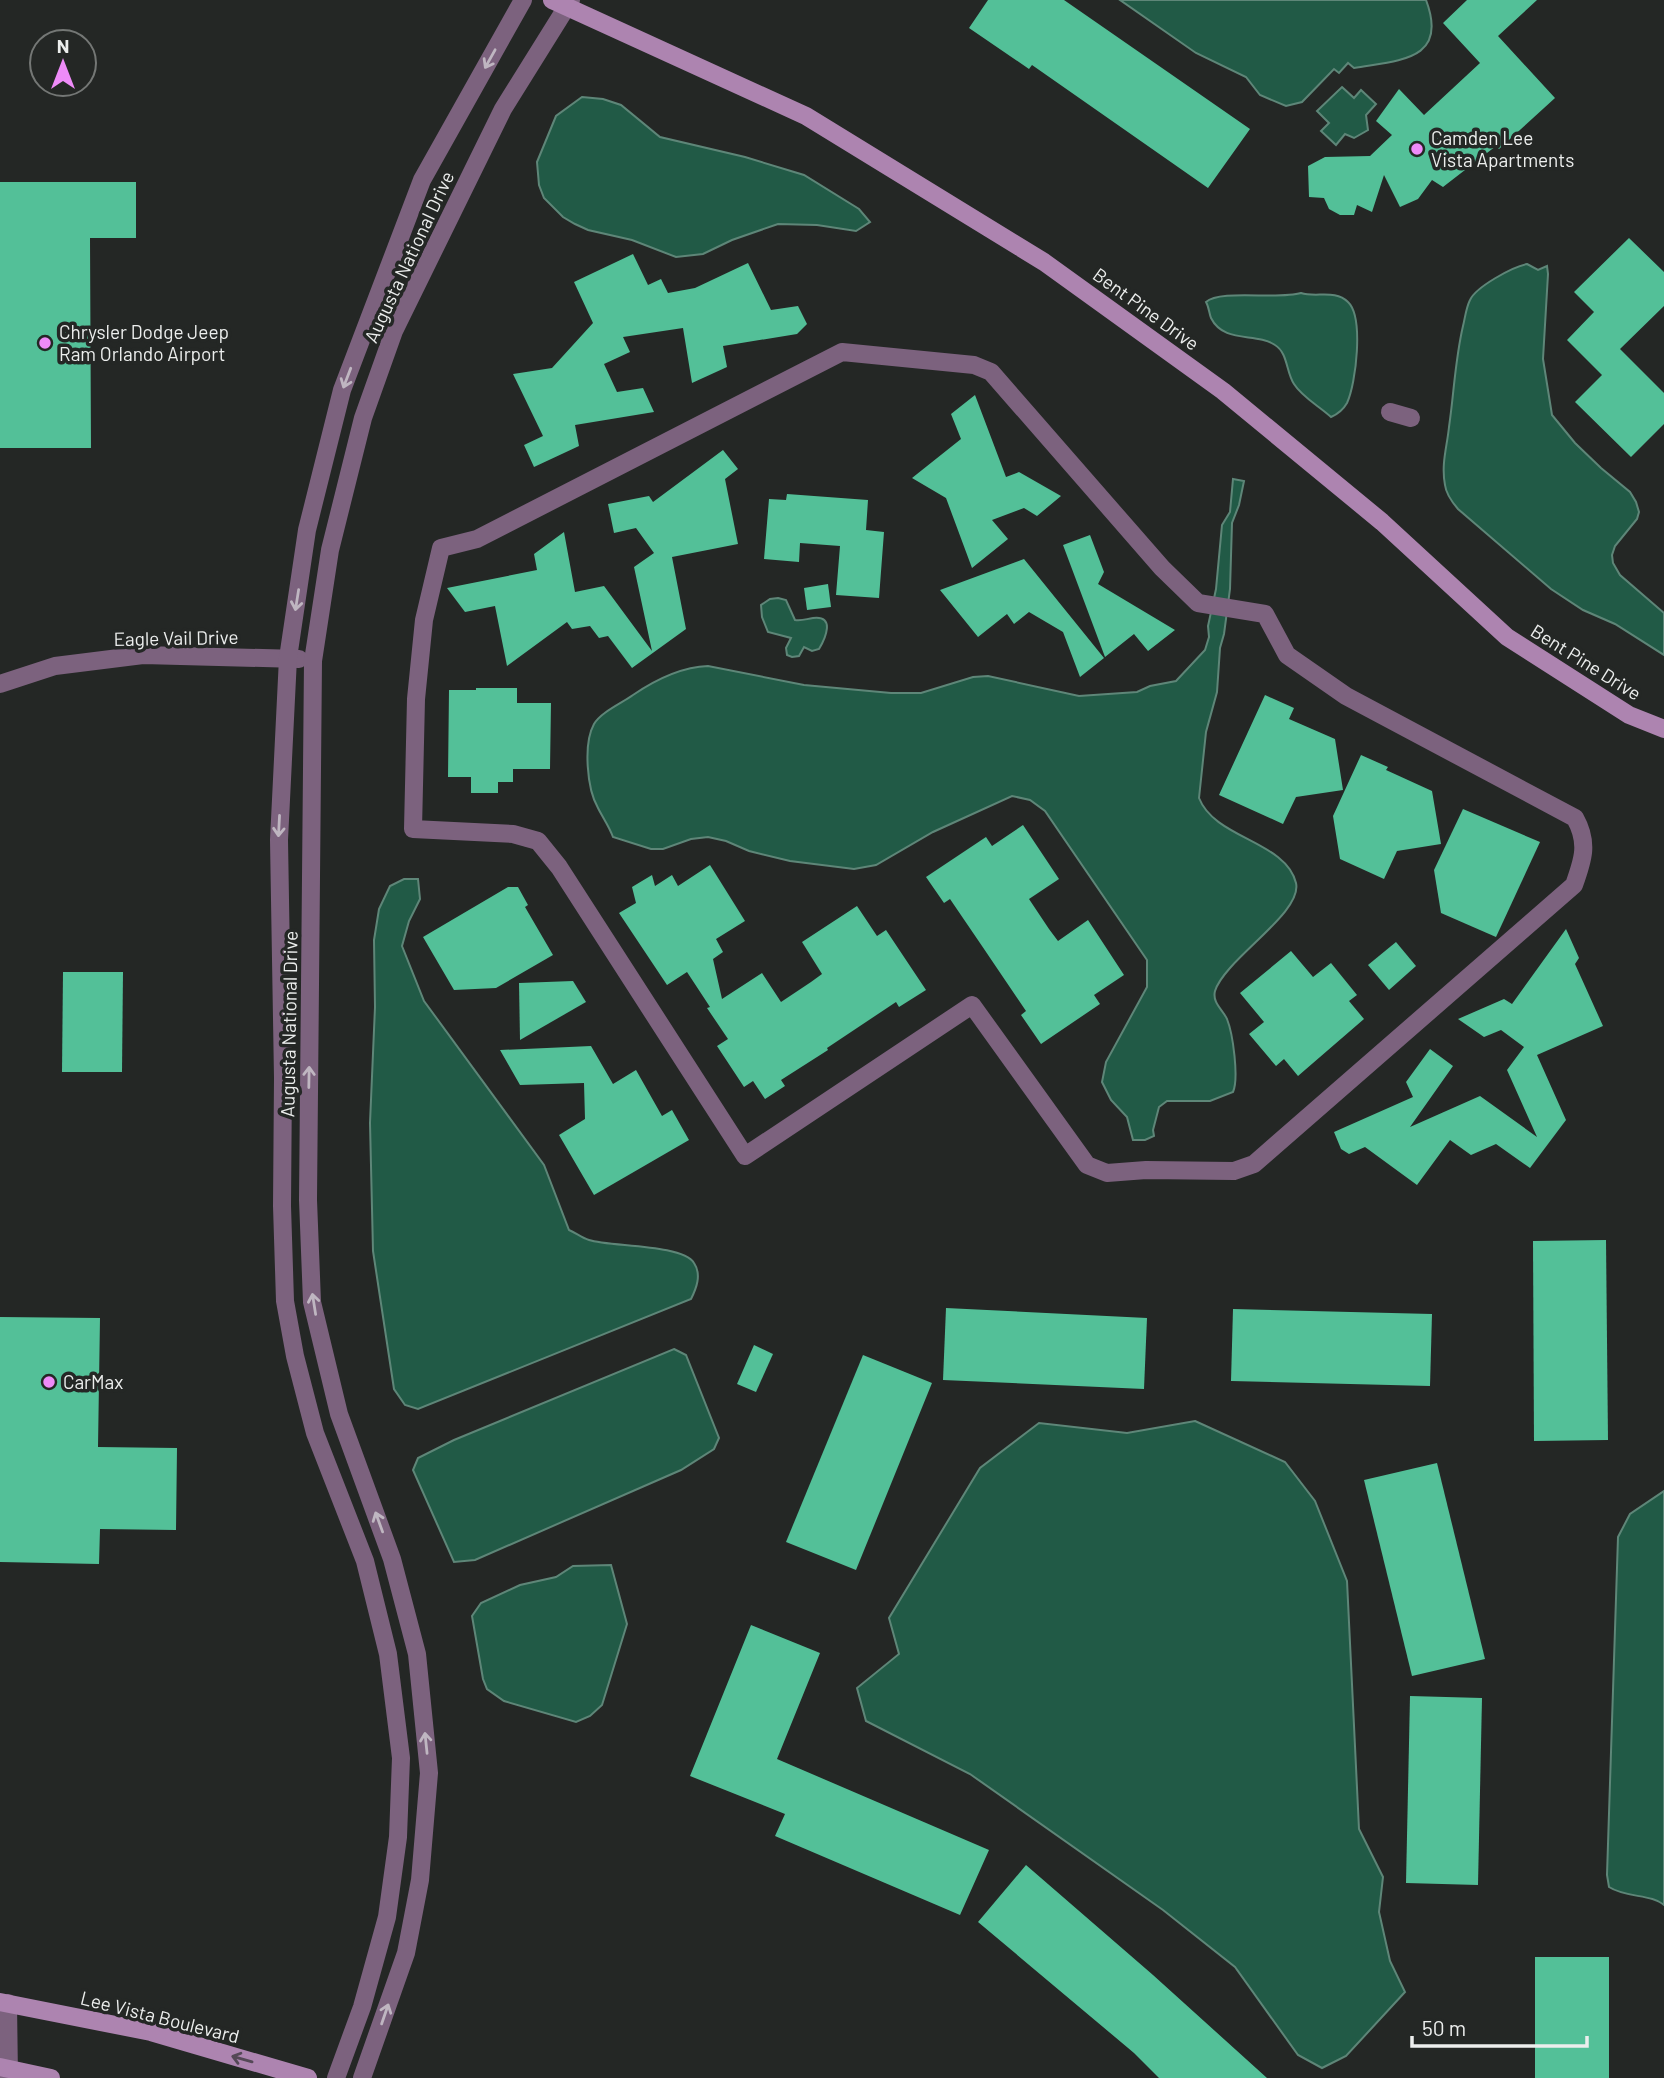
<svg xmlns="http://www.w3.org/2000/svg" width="1664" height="2078" font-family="Barlow,sans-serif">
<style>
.water{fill:#215a46;stroke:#5e8678;stroke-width:2}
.building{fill:#53c098}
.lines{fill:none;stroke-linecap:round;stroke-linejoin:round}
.street{stroke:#7c627e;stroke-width:18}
.secondary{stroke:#ad84b0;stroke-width:18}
.oneway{stroke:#bfb6c1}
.oneway2{stroke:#544856}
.poi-dot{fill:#ee8bf8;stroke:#242725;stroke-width:2.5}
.labels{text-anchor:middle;stroke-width:7;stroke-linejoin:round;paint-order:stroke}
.poi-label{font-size:19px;fill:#eceeed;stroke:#242725;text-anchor:start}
.street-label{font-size:19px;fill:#eceeed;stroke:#242725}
</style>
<rect width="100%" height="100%" fill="#242725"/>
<!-- water -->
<g class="water">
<path d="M1120 0H1426C1449 61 1399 60 1354 68L1348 63 1339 73 1334 69 1302 102 1286 106 1260 95 1246 77 1196 53Z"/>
<path d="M1342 87 1354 98 1361 90 1376 104 1366 115 1368 130 1354 138 1345 134 1336 145 1321 131 1329 123 1317 111Z"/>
<path d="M582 97 603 99 621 105 660 137 745 157 804 175 859 209 870 222 856 231 817 225 778 224 732 240 703 254 676 257 632 240 588 230 575 224 563 217 544 198 539 185 537 162 556 116Z"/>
<path d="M1527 264 1538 270 1547 266 1548 274 1543 359 1552 415 1575 443 1601 468 1630 492 1636 502 1639 512 1637 519 1615 546 1612 555 1613 563 1620 575 1664 613V655L1615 624 1583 610 1551 589 1458 509C1452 502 1446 494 1445 485 1441 464 1447 447 1449 427 1454 393 1455 360 1463 326 1465 318 1466 308 1470 300 1476 287 1512 267 1527 264Z"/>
<path d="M1301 293C1316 298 1335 289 1348 302 1364 317 1356 384 1347 403 1343 410 1338 414 1331 417 1319 406 1302 397 1294 384 1286 372 1288 353 1275 345 1256 332 1224 344 1211 318 1209 313 1209 307 1206 302 1220 289 1278 300 1301 293Z"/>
<path d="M1233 479 1244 481 1239 505 1232 523 1230 589 1224 634 1220 648 1217 692 1206 732 1199 798C1215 839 1286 841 1296 883 1303 913 1225 959 1215 991 1212 1003 1223 1010 1227 1019 1233 1034 1239 1078 1233 1092L1210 1101H1167L1159 1107 1153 1130 1154 1136 1145 1140H1133L1127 1117 1111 1100 1102 1082 1106 1062 1147 987V960L1045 811 1030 800 1012 796 933 832 876 865 854 869 790 861 749 851 726 841 708 837 691 839 663 849H651L613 837C609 826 603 818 598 808 587 789 583 744 594 724 601 712 622 703 633 695 655 680 682 667 708 666L804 685 891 693H921L973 677 988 676 1079 696 1137 692 1150 686 1176 681 1205 650 1209 637 1208 626 1216 589 1222 525 1230 512Z"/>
<path d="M778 598 786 600 795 620C802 621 806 619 813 618 836 615 825 639 819 649L812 651 804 647 799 656 792 657 787 655 786 648 791 638 768 632 762 617 761 605 770 599Z"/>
<path d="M404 879H418L420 899 409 921 402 946 424 1001 544 1165 569 1230C576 1233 582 1238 589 1240 610 1247 682 1244 694 1263 702 1275 696 1289 691 1299L418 1409 405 1405 394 1389 373 1251 370 1123 375 1007 374 940 379 909 390 886Z"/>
<path d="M674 1349 686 1355 719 1438 714 1449 681 1470 475 1560 454 1562 413 1470 418 1458 454 1440Z"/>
<path d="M1195 1421 1285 1462 1315 1501 1347 1581 1359 1829 1383 1877 1379 1912 1390 1961 1405 1992 1346 2056 1322 2068 1298 2055 1235 1967 1163 1910 970 1774 866 1721 857 1688 899 1654 889 1618 980 1468 1039 1423 1127 1433Z"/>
<path d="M1664 1491V1905C1652 1894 1626 1898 1609 1887L1607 1875 1618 1537 1630 1514Z"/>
<path d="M611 1565 627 1624 602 1705 590 1716 576 1722 504 1701 487 1689 483 1679 472 1616 481 1603 520 1585 556 1577 573 1566Z"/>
</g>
<!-- building -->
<g class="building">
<path d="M988 0H1064L1250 129 1208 188 1032 65 1029 69 969 28Z"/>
<path d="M1467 0H1537L1498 36 1555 98 1499 149 1496 146 1443 187 1432 180 1418 199 1400 207 1384 175 1372 212 1357 205 1354 215H1340L1329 209 1324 198 1309 197 1308 166 1325 157 1370 156 1392 135 1376 121 1399 89 1424 115 1480 63 1443 23Z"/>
<path d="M0 182H136V238H90L91 448H0Z"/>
<path d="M1629 238 1664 272V306L1620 349 1664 393V424L1631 457 1575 402 1602 375 1567 340 1594 312 1574 292Z"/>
<path d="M633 254 648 285 661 279 668 293 695 288 748 263 771 310 798 306 807 324 797 334 723 346 727 367 692 383 683 328 623 337 630 352 604 364 617 392 643 388 654 412 575 425 579 446 534 467 524 445 543 436 513 374 552 368 593 323 574 282Z"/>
<path d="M975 395 1006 477 1019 472 1061 496 1037 516 1024 508 992 520 1008 539 972 568 946 498 912 478 961 439 951 414Z"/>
<path d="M723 450 738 469 725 479 738 544 672 557 686 629 632 668 608 636 599 638 590 626 572 629 567 622 507 666 495 606 465 612 447 588 537 570 534 554 564 532 575 592 604 586 652 651 634 567 654 553 636 528 614 533 608 504 649 496 653 502Z"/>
<path d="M787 494 868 500 866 530 884 532 879 598 836 595 840 546 800 543 799 562 764 559 769 499 786 500Z"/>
<path d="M1090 535 1104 572 1098 584 1175 630 1148 651 1134 634 1105 657 1063 545Z"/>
<path d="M1024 559 1104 658 1080 677 1063 632 1029 612 1014 624 1007 614 978 637 940 590Z"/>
<path d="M828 584 831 607 807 610 804 588Z"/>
<path d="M476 688H517V703H551L550 769H513V782H498V793H471V777H448L449 690H476Z"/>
<path d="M1265 695 1294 708 1289 719 1335 739 1343 790 1296 797 1283 824 1219 795Z"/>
<path d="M1361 755 1388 767 1386 770 1432 791 1441 844 1397 851 1384 879 1340 859 1333 816Z"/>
<path d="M1463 809 1540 842 1496 937 1441 913 1434 870Z"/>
<path d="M1023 825 1059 879 1029 899 1049 929 1058 941 1088 920 1124 975 1094 995 1100 1004 1041 1044 1021 1015 1026 1011 982 946 950 899 944 903 926 877 986 837 992 846Z"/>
<path d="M710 865 745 921 716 939 723 952 713 959 722 999 762 973 781 1002 811 982 822 974 802 942 857 906 877 936 886 930 926 990 899 1007 896 1002 827 1048 828 1050 781 1080 785 1086 765 1099 753 1081 744 1087 717 1046 728 1039 707 1008 710 1007 687 972 667 985 619 913 636 903 632 887 652 875 655 886 672 875 678 886Z"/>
<path d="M508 887H518L528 905 525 907 553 955 496 988 454 990 423 937Z"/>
<path d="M1566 929 1579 958 1575 964 1603 1026 1537 1055 1566 1120 1530 1168 1496 1144 1471 1155 1450 1140 1417 1185 1365 1147 1349 1154 1341 1149 1334 1132 1413 1097 1406 1082 1430 1049 1453 1066 1410 1127 1480 1096 1537 1137 1507 1070 1524 1047 1501 1030 1484 1037 1458 1019 1504 999 1512 1004Z"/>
<path d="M1396 942 1416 966 1389 990 1368 965Z"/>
<path d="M1291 951 1313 977 1331 963 1357 995 1349 1001 1364 1019 1298 1076 1284 1059 1276 1066 1249 1034 1264 1022 1240 993Z"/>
<path d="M63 972H123L122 1072H62Z"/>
<path d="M573 981 586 1002 520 1040 519 983Z"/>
<path d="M591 1046 613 1084 636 1070 662 1116 672 1110 689 1140 594 1195 559 1135 585 1119 584 1083 520 1085 500 1050Z"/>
<path d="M1606 1240 1608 1440 1534 1441 1533 1241Z"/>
<path d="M946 1308 1147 1318 1144 1389 943 1380Z"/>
<path d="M1233 1309 1432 1314 1430 1386 1231 1381Z"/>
<path d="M0 1317 100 1318 98 1447 177 1448 176 1530 100 1529 99 1564 0 1562Z"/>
<path d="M754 1345 773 1354 756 1392 737 1384Z"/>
<path d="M863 1355 932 1383 856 1570 786 1542Z"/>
<path d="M1437 1463 1485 1659 1412 1676 1364 1480Z"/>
<path d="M751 1625 820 1653 777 1759 989 1850 960 1915 775 1836 785 1814 690 1776Z"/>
<path d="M1410 1696 1482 1698 1478 1885 1406 1883Z"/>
<path d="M1026 1865 1153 1975 1267 2078H1159L1134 2053 978 1922Z"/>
<rect x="1535" y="1957" width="74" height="121"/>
</g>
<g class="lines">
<!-- street -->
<g class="street">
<path d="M842 352 974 365 991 372 1162 568 1198 603 1265 614 1287 655 1346 696 1575 818C1589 843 1583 860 1574 885L1254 1164 1234 1171 1146 1170 1107 1173 1087 1165 972 1005 745 1156 559 867 538 841 513 834 413 829 416 699 424 620 441 548 477 539Z"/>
<path d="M1390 412 1411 418"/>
<path d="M0 684 55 666 143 655 299 659"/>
<path d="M8 2003 9 2078"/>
<path d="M336 2078 362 2007 387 1917 398 1837 401 1758 388 1654 365 1561 315 1433 295 1356 285 1301 282 1206 283 1078 279 840 288 658 307 530 342 390 422 180 523 0"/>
<path d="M362 2078 406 1953 420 1880 429 1773 417 1654 392 1559 339 1414 312 1302 308 1200 313 661 330 550 363 418 394 331 503 109 571 0"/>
</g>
<!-- secondary -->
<g class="secondary">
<path d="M552 0 806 116 1044 262 1223 391 1382 522 1507 637 1629 715 1664 729"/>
<path d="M0 2002 151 2032 308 2078"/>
<path d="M0 2067 51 2078"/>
</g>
</g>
<!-- one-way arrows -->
<defs><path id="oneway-shaft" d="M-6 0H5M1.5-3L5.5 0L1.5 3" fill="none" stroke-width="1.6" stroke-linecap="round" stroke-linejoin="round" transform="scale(1.75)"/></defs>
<g class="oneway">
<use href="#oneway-shaft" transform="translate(490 59) rotate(119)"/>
<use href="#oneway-shaft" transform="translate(347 378) rotate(111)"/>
<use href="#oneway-shaft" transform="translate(297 600) rotate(99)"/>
<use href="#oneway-shaft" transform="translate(279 826) rotate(93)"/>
<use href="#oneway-shaft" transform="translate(309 1077) rotate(-89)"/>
<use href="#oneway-shaft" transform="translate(314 1304) rotate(-99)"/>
<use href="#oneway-shaft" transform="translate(379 1522) rotate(-110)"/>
<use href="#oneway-shaft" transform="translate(426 1743) rotate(-96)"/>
<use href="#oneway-shaft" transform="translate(385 2014) rotate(-71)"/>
</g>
<use class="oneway2" href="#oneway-shaft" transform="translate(242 2059) rotate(-164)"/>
<!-- markers -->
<g class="poi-dot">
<circle cx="1417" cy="149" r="7"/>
<circle cx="45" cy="343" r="7"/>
<circle cx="49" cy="1382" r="7"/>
</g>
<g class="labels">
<!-- poi labels -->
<g class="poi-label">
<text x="1431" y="145">Camden Lee<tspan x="1431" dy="22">Vista Apartments</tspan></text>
<text x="59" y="339">Chrysler Dodge Jeep<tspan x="59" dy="22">Ram Orlando Airport</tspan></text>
<text x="63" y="1389">CarMax</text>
</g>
<!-- street labels -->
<g class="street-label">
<text transform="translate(409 257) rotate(-65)" y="7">Augusta National Drive</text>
<text transform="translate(1146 309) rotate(36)" y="7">Bent Pine Drive</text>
<text transform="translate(176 638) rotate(-1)" y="7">Eagle Vail Drive</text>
<text transform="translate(1586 662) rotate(32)" y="7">Bent Pine Drive</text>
<text transform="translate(289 1024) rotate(-89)" y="7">Augusta National Drive</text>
<text transform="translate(160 2017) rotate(14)" y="7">Lee Vista Boulevard</text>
</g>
</g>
<!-- north arrow -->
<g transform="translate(63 63)"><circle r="33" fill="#242725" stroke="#747775" stroke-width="2"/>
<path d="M0-5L12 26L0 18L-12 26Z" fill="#ee8bf8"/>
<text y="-10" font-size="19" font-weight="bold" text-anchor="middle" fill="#eceeed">N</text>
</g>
<!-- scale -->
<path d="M1412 2036v10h175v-10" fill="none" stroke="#eceeed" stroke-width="3.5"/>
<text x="1422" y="2036" font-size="21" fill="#eceeed" stroke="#242725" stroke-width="5" paint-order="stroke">50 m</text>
</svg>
